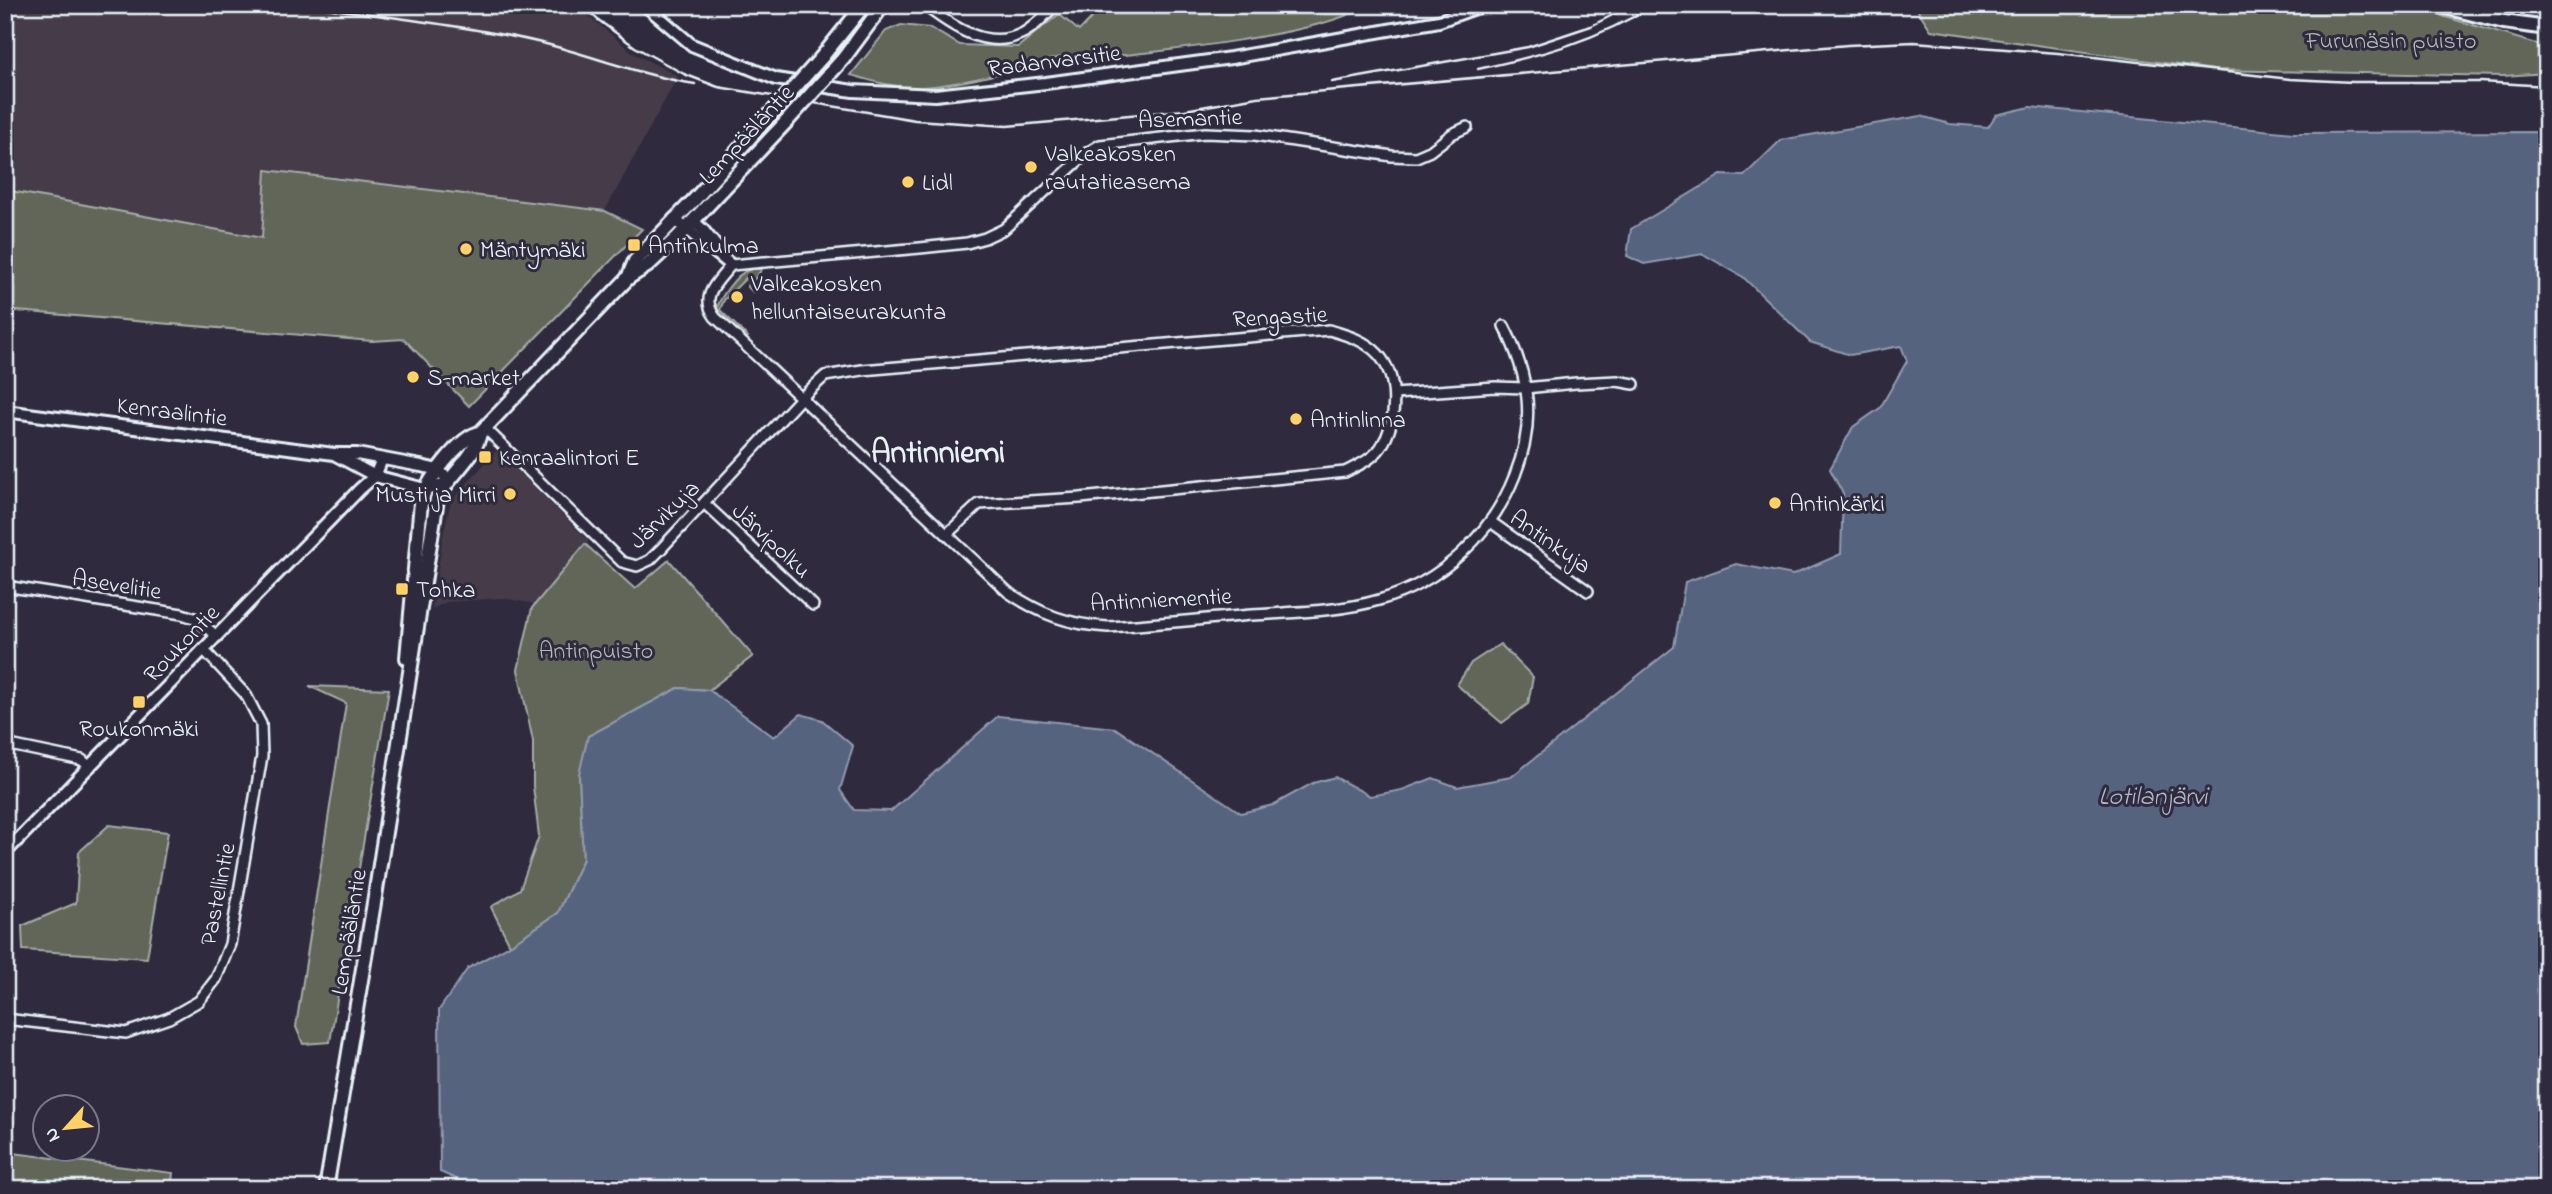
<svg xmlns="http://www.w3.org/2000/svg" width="2552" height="1194" font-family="'Indie Flower',sans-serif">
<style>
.built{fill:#443a4a}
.green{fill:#626658;stroke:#a5aca8;stroke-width:2}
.water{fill:#56637f;stroke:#909caf;stroke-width:2}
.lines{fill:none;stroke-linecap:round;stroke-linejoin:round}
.minor-casing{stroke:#e8f1f8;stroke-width:14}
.tertiary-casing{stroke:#e8f1f8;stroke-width:16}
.secondary-casing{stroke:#e8f1f8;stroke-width:18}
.minor{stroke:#2f2a3d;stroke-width:9}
.tertiary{stroke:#2f2a3d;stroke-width:10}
.secondary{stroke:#2f2a3d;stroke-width:12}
.rail{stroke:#e8f1f8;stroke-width:2.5}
.secondary-bridge-casing{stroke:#e8f1f8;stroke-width:18;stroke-linecap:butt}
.secondary-bridge{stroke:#2f2a3d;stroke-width:12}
.poi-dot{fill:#ffd166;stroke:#2f2a3d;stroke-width:2.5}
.labels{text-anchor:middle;stroke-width:6;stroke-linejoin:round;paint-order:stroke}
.park-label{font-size:24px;fill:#b2b9b8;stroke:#2f2a3d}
.street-label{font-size:24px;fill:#e8f1f8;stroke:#2f2a3d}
.poi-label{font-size:24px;fill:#e8f1f8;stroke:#2f2a3d;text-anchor:start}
.water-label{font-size:26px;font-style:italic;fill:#aeb8c8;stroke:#2f2a3d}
.district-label{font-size:32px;font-weight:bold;fill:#e8f1f8;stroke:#2f2a3d}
</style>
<rect width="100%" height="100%" fill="#2f2a3d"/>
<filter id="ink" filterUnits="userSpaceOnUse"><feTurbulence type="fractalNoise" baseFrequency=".0143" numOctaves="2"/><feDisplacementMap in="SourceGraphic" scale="14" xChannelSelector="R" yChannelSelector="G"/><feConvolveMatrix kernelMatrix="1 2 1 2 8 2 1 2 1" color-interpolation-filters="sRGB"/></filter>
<g filter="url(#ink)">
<!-- built -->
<g class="built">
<path d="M5 5H575L635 54 678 76 605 211 267 170 262 238 11 191 5 185Z"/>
<path d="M497 450 589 541 535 604 502 598 447 602 432 609 443 535 451 501Z"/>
</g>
<!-- green -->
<g class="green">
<path d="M1104 5H1364C1336 33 1146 54 1101 57 1088 58 1076 56 1063 57 1048 59 1032 65 1017 69 987 77 955 85 923 87 898 89 875 82 851 75L886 31 901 25 930 28 960 45 1018 47 1059 14 1079 31Z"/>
<path d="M1920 5H2405L2547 47V73L2503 76 2214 70 1931 30 1917 9Z"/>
<path d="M266 170 605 211 642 229 469 406 404 339 372 341 5 310V185L11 191 262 238Z"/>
<path d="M762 269 751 284 754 293 748 287 750 281 746 278 724 300 720 310 748 337 746 339 717 311C717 300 737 273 749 270 753 268 758 269 762 269Z"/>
<path d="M585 544 635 589 669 560 753 656 709 690 678 688 579 774 583 859 558 913 510 945 491 907 520 889 539 836 533 786V741L518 670 532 608Z"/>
<path d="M1500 644 1533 677 1528 704 1502 723 1457 685 1471 663Z"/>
<path d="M309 686 389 689 330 1042 303 1044 296 1027 297 1020 346 703Z"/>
<path d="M109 825 168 832 147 958 23 950 22 926 76 903 79 852Z"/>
<path d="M13 1153 173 1173 171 1189H9Z"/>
</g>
<!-- water -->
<path class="water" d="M2030 107 2293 133 2547 132V1189H463V1182L440 1172 439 1010 468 968 510 945 558 913 583 859 579 774 588 736 678 688 709 690 774 737 801 714 822 720 853 746 840 790 854 810 891 811 998 716 1115 728 1241 813 1273 805 1313 783 1335 777 1370 796 1402 790 1433 778 1457 787 1511 777 1674 647 1685 582 1736 564 1793 575 1841 554 1843 494 1830 469 1853 427 1880 408 1907 361 1901 346 1850 355 1810 342 1743 277 1703 254 1644 264 1627 256 1631 229 1721 175 1744 176 1781 140 1921 116 1950 124 1988 127 1996 115Z"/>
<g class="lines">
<!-- minor casing -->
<g class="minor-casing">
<g id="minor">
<path d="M924 5C950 25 986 51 1021 34 1034 28 1045 15 1055 5"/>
<path d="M1467 127 1452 134 1430 151 1416 157 1392 156 1255 135 1205 133 1100 145 1088 152 1004 229 985 238 967 243 920 248 731 265C718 282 699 295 715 317L1008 592C1040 614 1069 625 1108 627 1156 624 1204 619 1252 615 1294 612 1338 612 1379 600 1441 583 1492 534 1515 475 1536 422 1530 377 1504 326"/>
<path d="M1394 394 1495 387 1525 388 1576 383 1617 381 1634 384"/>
<path d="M485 428 622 562 637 566 650 560 661 549 801 398 825 376 862 370 1329 330C1346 335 1365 340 1378 354 1399 377 1398 421 1381 447 1373 459 1357 466 1345 472L1080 498 979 504 947 534"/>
<path d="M704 503 813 605"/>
<path d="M1491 522 1588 591"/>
<path d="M5 586 182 614 194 618 217 636"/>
<path d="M5 744 82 760 90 767"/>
<path d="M5 1019 126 1033 169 1018 199 1001 216 979 230 944 262 756 261 724 246 695 204 650"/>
</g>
</g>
<!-- tertiary casing -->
<g class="tertiary-casing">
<g id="tertiary">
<path d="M645 5 692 45 776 79 853 91 935 95 1046 83 1231 58 1439 21 1484 5"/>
<path d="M674 219 731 265"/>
<path d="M693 221 703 230 721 252"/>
<path d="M5 411 334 454H357L421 466 438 470 449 480 436 488 425 489 375 476 334 454"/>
<path d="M5 853 360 489 375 476 382 459"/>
</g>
</g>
<!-- secondary casing -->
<g class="secondary-casing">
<g id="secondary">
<path d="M2438 5 2504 22 2547 28"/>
<path d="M822 57 864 5"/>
<path d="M843 59 883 5"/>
<path d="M628 278 635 261 695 199 769 116"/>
<path d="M407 658 421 502C426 482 459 437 480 433"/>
<path d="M326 1189 374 903 437 499C448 476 475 458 480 433L628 278 647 266 676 239 787 121"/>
</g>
</g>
<!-- minor -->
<use href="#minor" class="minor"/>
<!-- tertiary -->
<use href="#tertiary" class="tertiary"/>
<!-- secondary -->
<use href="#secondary" class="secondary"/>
<!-- rail -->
<g class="rail">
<path d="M305 5C385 17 467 25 546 44 596 57 644 76 695 84"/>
<path d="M583 5 597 19 635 47 684 74 718 87 915 120 1007 126 1185 110 1257 97 1848 45 1914 42 2058 53 2290 79 2353 82H2481L2547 86"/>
<path d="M1478 69C1543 55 1597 40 1654 5"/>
<path d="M1332 82 1528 47 1591 26 1632 5"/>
</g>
<!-- secondary-bridge casing -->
<g class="secondary-bridge-casing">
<g id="secondary-bridge">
<path d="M769 116 822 57"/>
<path d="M787 121 843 59"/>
</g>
</g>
<!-- secondary-bridge -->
<use href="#secondary-bridge" class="secondary-bridge"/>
</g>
</g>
<!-- markers -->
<g class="poi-dot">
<circle cx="1031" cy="167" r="7"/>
<circle cx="908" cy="182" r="7"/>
<rect x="627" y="238" width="14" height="14" rx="3.5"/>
<circle cx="466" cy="249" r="7"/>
<circle cx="737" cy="297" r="7"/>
<circle cx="413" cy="377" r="7"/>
<circle cx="1296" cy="419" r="7"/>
<rect x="478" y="450" width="14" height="14" rx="3.5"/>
<circle cx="510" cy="494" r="7"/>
<circle cx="1775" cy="503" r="7"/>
<rect x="395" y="582" width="14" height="14" rx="3.5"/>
<rect x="132" y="695" width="14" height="14" rx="3.5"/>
</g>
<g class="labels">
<!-- park labels -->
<g class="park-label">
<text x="2391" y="48">Furunäsin puisto</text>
<text x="596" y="658">Antinpuisto</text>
</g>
<!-- street labels -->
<g class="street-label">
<text transform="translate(1054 60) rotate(-7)" y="8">Radanvarsitie</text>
<text transform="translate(1190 118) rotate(-2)" y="8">Asemantie</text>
<text transform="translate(746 134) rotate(-47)" y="8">Lempääläntie</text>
<text transform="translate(1280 316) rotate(-3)" y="8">Rengastie</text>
<text transform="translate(172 411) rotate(7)" y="8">Kenraalintie</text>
<text transform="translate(664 514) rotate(-44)" y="8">Järvikuja</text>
<text transform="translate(772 540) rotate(43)" y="8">Järvipolku</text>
<text transform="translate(1551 541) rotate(35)" y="8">Antinkuja</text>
<text transform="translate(117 584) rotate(9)" y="8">Asevelitie</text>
<text transform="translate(1161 599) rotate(-3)" y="8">Antinniementie</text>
<text transform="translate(181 643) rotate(-46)" y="8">Roukontie</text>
<text transform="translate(217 894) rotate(-79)" y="8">Pastellintie</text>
<text transform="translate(348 932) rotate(-81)" y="8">Lempääläntie</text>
</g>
<!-- poi labels -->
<g class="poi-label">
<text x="1045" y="161">Valkeakosken<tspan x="1045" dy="28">rautatieasema</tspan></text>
<text x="922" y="190">Lidl</text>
<text x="648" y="253">Antinkulma</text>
<text x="480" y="257">Mäntymäki</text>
<text x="751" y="291">Valkeakosken<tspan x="751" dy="28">helluntaiseurakunta</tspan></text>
<text x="427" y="385">S-market</text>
<text x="1310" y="427">Antinlinna</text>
<text x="499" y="465">Kenraalintori E</text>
<text x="496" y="502" text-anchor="end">Musti ja Mirri</text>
<text x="1789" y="511">Antinkärki</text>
<text x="416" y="597">Tohka</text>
<text x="139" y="736" text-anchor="middle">Roukonmäki</text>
</g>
<!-- water labels -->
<g class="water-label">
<text x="2153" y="804">Lotilanjärvi</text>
</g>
<!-- district labels -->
<g class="district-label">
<text x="938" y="462">Antinniemi</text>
</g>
</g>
<!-- margin -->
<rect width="2552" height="1194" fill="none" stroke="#2f2a3d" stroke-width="28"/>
<rect x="14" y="14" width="2524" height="1166" fill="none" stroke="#e8f1f8" stroke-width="2.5" filter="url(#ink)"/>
<!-- north arrow -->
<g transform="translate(66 1128) rotate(243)"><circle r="33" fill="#2f2a3d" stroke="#797a88" stroke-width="2"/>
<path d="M0-5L12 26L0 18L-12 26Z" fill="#ffd166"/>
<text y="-10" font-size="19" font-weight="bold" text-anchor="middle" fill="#e8f1f8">N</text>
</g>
</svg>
